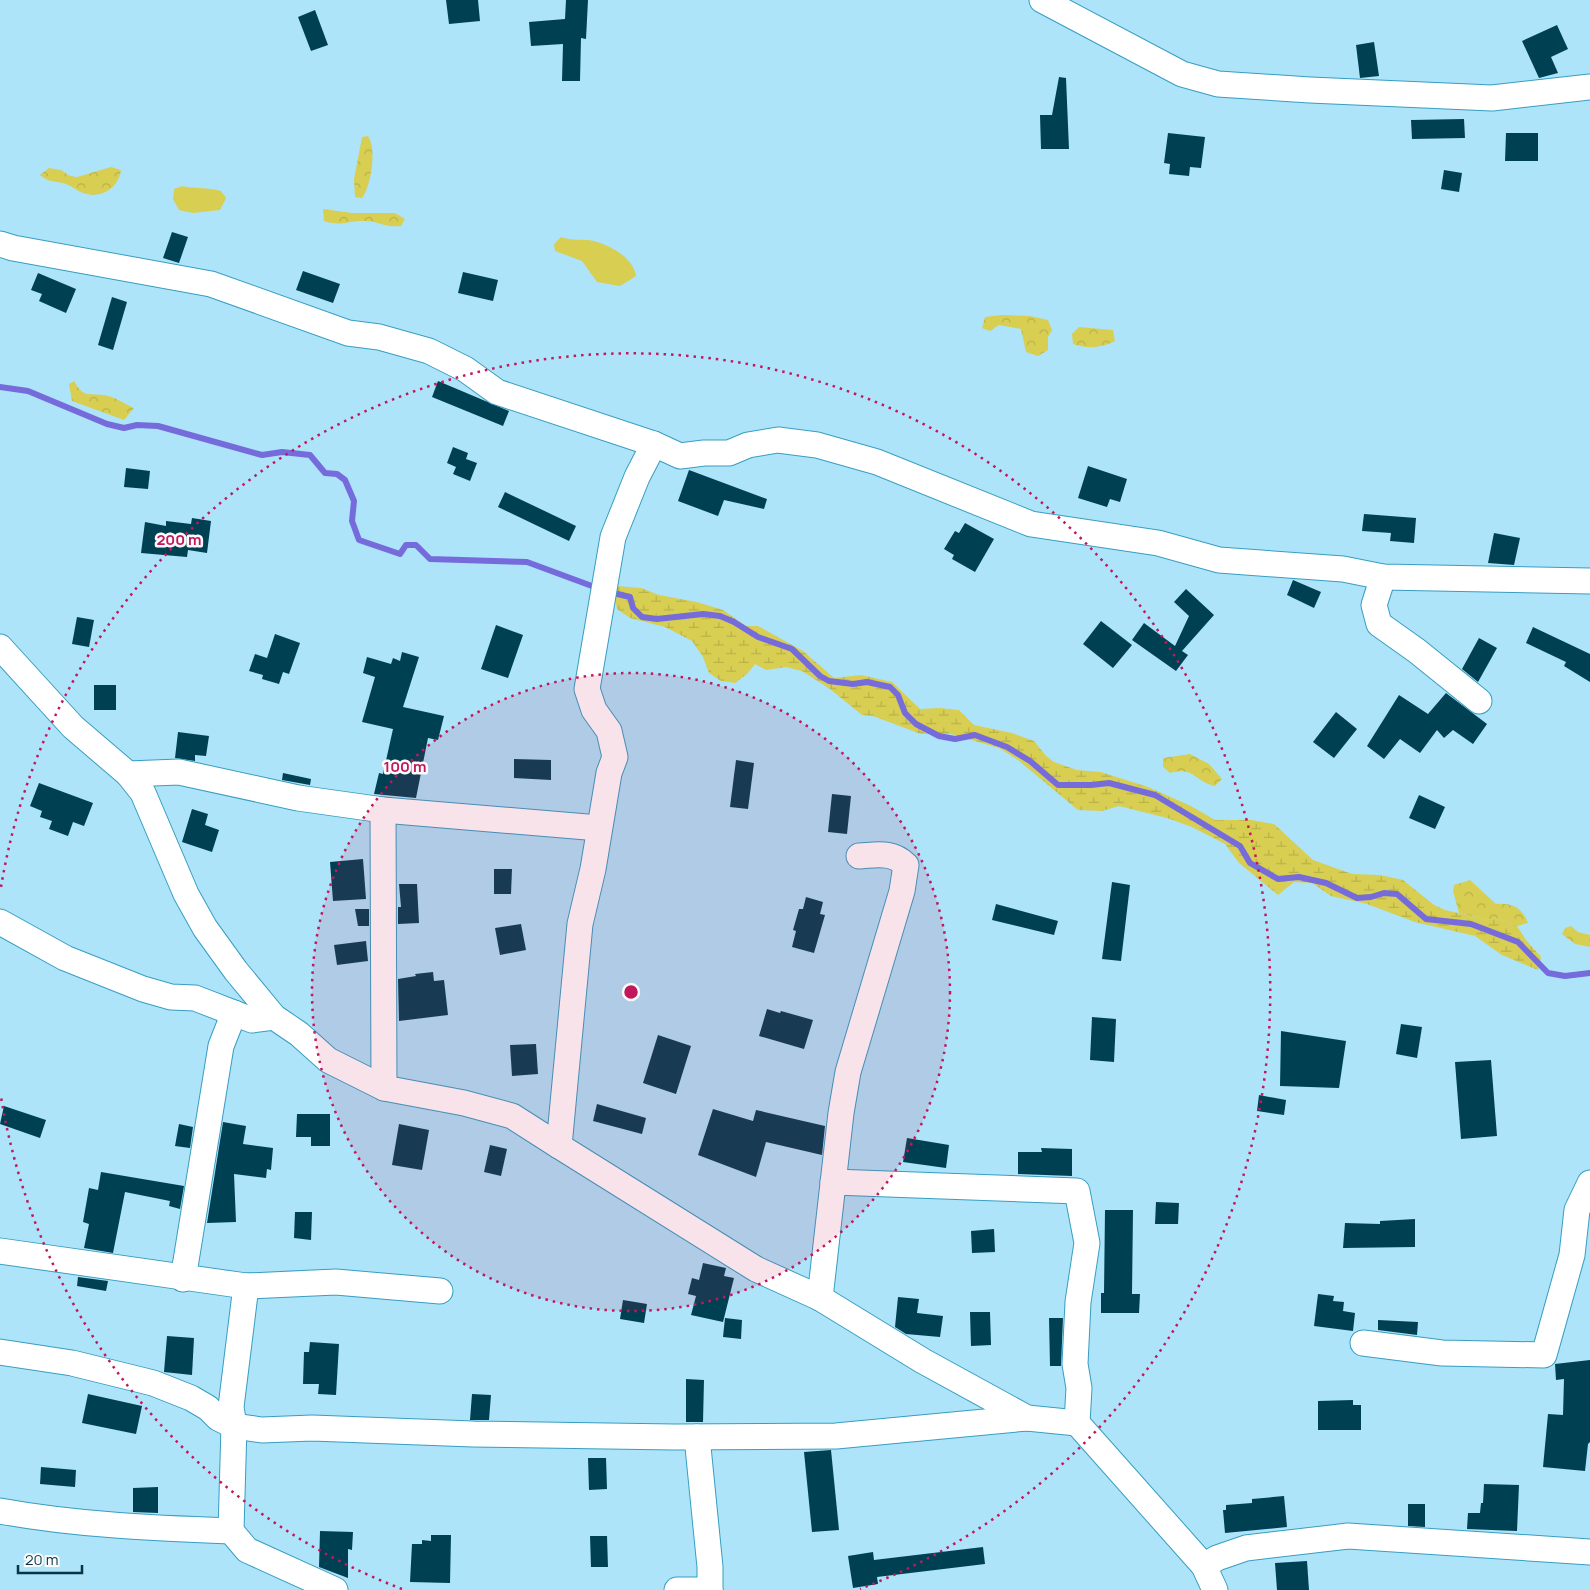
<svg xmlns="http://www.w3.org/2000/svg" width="1590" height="1590" font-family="Manrope,sans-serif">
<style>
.green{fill:#d8ce51}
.forest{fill:url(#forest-crowns)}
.wetland{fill:url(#wetland-marsh)}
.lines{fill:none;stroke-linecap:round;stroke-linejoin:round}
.stream{stroke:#766bdb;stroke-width:6}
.building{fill:#004053}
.minor-casing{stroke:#379ec1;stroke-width:27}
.minor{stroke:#fff;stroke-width:25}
.ring{fill:none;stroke:#c2185b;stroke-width:2.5;stroke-dasharray:2.5 5}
.centre{fill:#c2185b;stroke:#fbfbfb;stroke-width:2.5}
.ring-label{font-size:15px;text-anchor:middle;font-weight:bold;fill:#c2185b;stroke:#fbfbfb;stroke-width:5;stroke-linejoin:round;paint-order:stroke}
</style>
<defs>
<pattern id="forest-crowns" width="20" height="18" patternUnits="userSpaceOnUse" patternTransform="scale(1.25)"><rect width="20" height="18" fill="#d8ce51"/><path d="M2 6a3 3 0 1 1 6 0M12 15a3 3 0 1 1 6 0" fill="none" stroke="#b8b248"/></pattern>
<pattern id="wetland-marsh" width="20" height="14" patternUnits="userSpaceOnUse" patternTransform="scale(1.25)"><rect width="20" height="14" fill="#d8ce51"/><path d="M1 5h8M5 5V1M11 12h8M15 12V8" fill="none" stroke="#b8b248"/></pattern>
</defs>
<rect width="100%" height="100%" fill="#ade4fa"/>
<!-- green -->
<g class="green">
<path d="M182 186C195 189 207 187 221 191L226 198 220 210 193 213 179 210 173 199 174 189Z"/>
<path d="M561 237C573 241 577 239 588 240 607 243 633 256 636 276L620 286 597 282 582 261 555 251 554 244Z"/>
</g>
<!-- forest -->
<g class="forest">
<path d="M368 136C377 149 371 186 362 198L355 197 354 179 362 137Z"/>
<path d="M111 167 121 170C118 189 101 199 83 193 77 191 72 186 66 184 54 180 51 184 40 175L49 168 61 170 70 176 77 177Z"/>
<path d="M323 209 352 213H395L405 219 401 226C385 228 379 221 365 221 348 220 343 227 324 221Z"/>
<path d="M1001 315 1030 316 1048 320 1052 330 1048 337V350L1038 356 1026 352 1021 329 999 325 990 331 982 328 985 317Z"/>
<path d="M1079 327 1113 330 1115 341C1102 348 1087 349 1073 344L1072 334Z"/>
<path d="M74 381C84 398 86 393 104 395 114 396 125 404 134 408L124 420 72 401 69 384Z"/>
<path d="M1190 754 1209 764 1222 779 1215 786C1194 781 1194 766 1170 773L1163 767V758Z"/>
<path d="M1470 880 1496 904C1512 903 1522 907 1528 923L1517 926 1497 918 1488 920 1459 913 1453 891 1454 885Z"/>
<path d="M1571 926 1578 932 1590 935V947L1575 944 1562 934 1565 928Z"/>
</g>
<!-- wetland -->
<path class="wetland" d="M617 586 641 588 659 595 697 602 723 610 746 626H758L803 651 834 678 861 675 892 682 920 709 940 708 959 710 974 725 1012 733 1034 741 1046 756 1054 762 1077 770 1101 772 1148 787 1191 806 1215 820H1252L1274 824 1313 860 1352 874 1380 875 1403 880 1434 905 1445 910 1488 920 1497 918 1517 926 1526 940 1541 957 1538 970 1502 955 1475 936 1415 922 1367 904 1331 896 1312 883 1294 882 1278 895 1239 863 1225 844 1192 827 1167 818 1119 806 1102 811 1078 810 1018 760 999 748 951 734H921L873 716 862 715 830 689 802 671 786 667 766 670 755 664 747 674 735 683 721 681 709 673 703 657 692 641 665 627 630 618 617 609 614 594Z"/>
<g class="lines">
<!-- stream -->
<g class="stream">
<path d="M0 387 28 391 107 424 124 428 137 425 158 426 262 455 282 452 310 455 325 473 337 474 345 480 354 501 352 521 359 540 400 554 406 545H416L430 559 527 562 600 589"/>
<path d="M609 592 630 597 633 608 642 617 657 619 703 614 720 616 734 622 758 637 792 649 820 676 829 681 853 684 867 682 890 687 898 695 905 713 916 724 939 736 955 739 975 735 1007 747 1030 761 1058 785H1091L1109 783 1155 795 1240 846 1250 863 1278 879 1299 877 1326 883 1357 898 1371 897 1384 893 1397 894 1426 919 1471 924 1518 942 1548 973 1565 976 1590 973"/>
</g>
</g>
<!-- building -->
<g class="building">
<path d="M446 0H478L480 21 449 24Z"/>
<path d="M566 0H588L586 39 581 38 580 81H562L563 44 531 46 529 22 565 19Z"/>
<path d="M315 10 328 45 311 51 298 17Z"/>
<path d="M1557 25 1568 49 1551 57 1558 73 1539 78 1522 41Z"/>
<path d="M1374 42 1379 76 1360 78 1356 45Z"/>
<path d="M1059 77 1066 78 1069 149H1041L1040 115H1052Z"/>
<path d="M1464 119 1465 138 1412 139 1411 120Z"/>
<path d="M1168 133 1205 137 1201 168 1190 167 1189 176 1169 174 1170 164 1164 163Z"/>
<path d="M1506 133H1538V161H1505Z"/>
<path d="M1444 170 1462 173 1459 192 1441 189Z"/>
<path d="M172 232 188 237 179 263 163 258Z"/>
<path d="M303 271 340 284 333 303 296 290Z"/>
<path d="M463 272 498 280 493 301 458 293Z"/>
<path d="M38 273 76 289 66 313 39 301 42 294 31 290Z"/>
<path d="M112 297 127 302 113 350 98 345Z"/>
<path d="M438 381 509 411 503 426 432 397Z"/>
<path d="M453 447 468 453 466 459 477 463 470 481 453 474 456 467 447 463Z"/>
<path d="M1088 466 1127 479 1120 502 1110 499 1107 507 1078 498Z"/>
<path d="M126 468 150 471 148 489 124 487Z"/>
<path d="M689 470 767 499 764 509 724 500 718 516 678 501Z"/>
<path d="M505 492 576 526 569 541 498 507Z"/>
<path d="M1364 514 1416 518 1414 543 1390 541 1391 533 1362 531Z"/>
<path d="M192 518 211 521 207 553 188 550 187 557 141 553 145 522 166 526V521L191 524Z"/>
<path d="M965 523 994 539 975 572 952 559 954 555 944 549 955 531 959 533Z"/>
<path d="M1494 533 1520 538 1514 565 1488 563Z"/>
<path d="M1293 580 1321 592 1314 608 1287 595Z"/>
<path d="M1186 589 1214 615 1182 651 1188 655 1176 671 1132 640 1144 623 1175 646 1189 616 1174 602Z"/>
<path d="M77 617 94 620 89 647 72 644Z"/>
<path d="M1101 621 1132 645 1113 668 1083 644Z"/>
<path d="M496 625 523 635 508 678 481 669Z"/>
<path d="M1533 627 1590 654V682L1564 666 1566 662 1526 643Z"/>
<path d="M275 634 300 643 289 674 283 672 279 684 262 679 263 675 249 671 255 654 267 658Z"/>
<path d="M1479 638 1497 648 1478 682 1462 669Z"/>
<path d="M402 652 419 657 403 707 444 716 438 740 428 738 416 798 374 794 379 773 383 774 393 729 362 722 375 677 363 673 367 657 391 664 393 658 400 661Z"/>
<rect x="94" y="685" width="22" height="25"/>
<path d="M1446 693 1487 724 1473 744 1453 730 1444 738 1437 730 1420 753 1400 739 1384 759 1367 746 1399 695 1428 714Z"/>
<path d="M1336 712 1357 729 1334 758 1313 742Z"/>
<path d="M178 732 209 736 206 756 195 755V761L175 758Z"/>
<path d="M514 759 551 760V780L514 778Z"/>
<path d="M736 760 754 763 748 809 730 807Z"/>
<path d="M283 773 311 779 310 785 282 780Z"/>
<path d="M39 783 93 803 84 826 73 822 68 836 49 829 52 821 40 817 42 811 30 806Z"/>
<path d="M832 794 851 796 847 834 828 832Z"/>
<path d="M1419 795 1445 807 1435 829 1409 818Z"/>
<path d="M192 809 208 814 205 825 219 830 212 852 182 842Z"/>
<path d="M363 859 366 899 333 901 330 862Z"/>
<path d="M494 869H512L511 894H494Z"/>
<path d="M1112 882 1130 885 1121 961 1102 959Z"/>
<path d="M399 884H417L419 923 398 924V907H401Z"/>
<path d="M806 897 823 902 820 914 825 915 814 953 792 947 796 931 793 930 799 909H803Z"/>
<path d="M996 904 1058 921 1054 935 992 920Z"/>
<path d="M355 909H369V926H358Z"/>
<path d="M521 924 526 950 500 955 495 928Z"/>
<path d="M366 941 368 961 337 965 334 945Z"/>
<path d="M433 972 434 981 444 980 448 1015 399 1021 398 979 416 976 415 974Z"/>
<path d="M767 1009 780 1013 781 1011 813 1020 804 1049 759 1036Z"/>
<path d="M1092 1017 1116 1019 1114 1062 1090 1060Z"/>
<path d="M1401 1024 1422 1027 1417 1058 1396 1054Z"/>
<path d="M1281 1031 1346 1041 1339 1088 1280 1086Z"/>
<path d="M658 1035 691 1046 676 1094 643 1083Z"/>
<path d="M536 1044 538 1074 512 1076 510 1045Z"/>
<path d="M1491 1060 1497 1136 1461 1139 1455 1062Z"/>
<path d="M1259 1095 1286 1100 1284 1115 1257 1111Z"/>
<path d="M597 1104 646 1118 642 1134 593 1121Z"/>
<path d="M4 1106 46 1120 40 1138 0 1124Z"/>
<path d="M713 1109 753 1121 756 1110 825 1126 822 1155 766 1142 756 1177 698 1155Z"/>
<path d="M297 1114H330V1146H311V1137H296Z"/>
<path d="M223 1122 246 1126 243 1144 273 1148 271 1170 267 1169 266 1178 234 1174 236 1222 207 1223Z"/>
<path d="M179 1124 193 1127 190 1148 175 1146Z"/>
<path d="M399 1124 429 1130 422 1170 392 1165Z"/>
<path d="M907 1138 949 1145 946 1168 903 1162Z"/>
<path d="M490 1145 507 1149 501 1176 484 1172Z"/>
<path d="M1041 1148 1072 1149V1176L1018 1174V1152H1042Z"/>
<path d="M101 1172 184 1186 180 1209 169 1206 170 1201 125 1192 113 1253 84 1248 89 1224 83 1222 89 1188 98 1190Z"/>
<path d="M1156 1202 1179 1203 1178 1224H1155Z"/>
<path d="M1105 1210H1133L1132 1294H1140L1139 1313H1101V1293H1104Z"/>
<path d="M295 1212H312L311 1240 294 1238Z"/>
<path d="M1415 1219V1247L1343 1248 1345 1223 1380 1224V1221Z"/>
<path d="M994 1229 995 1252 972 1253 971 1231Z"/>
<path d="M703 1263 726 1268 724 1276 734 1278 723 1322 691 1315 696 1296 688 1294 692 1278 699 1280Z"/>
<path d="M78 1277 108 1281 106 1291 77 1286Z"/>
<path d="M1318 1294 1334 1296 1333 1301 1344 1302 1343 1311 1355 1313 1353 1331 1314 1326Z"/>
<path d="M898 1297 919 1299 917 1313 943 1316 940 1337 906 1334 895 1327Z"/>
<path d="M623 1300 647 1304 644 1323 620 1319Z"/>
<path d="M970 1312H990L991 1345 971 1346Z"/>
<path d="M725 1318 742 1320 741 1339 723 1337Z"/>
<path d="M1049 1318H1063L1061 1366H1050Z"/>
<path d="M1378 1320 1418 1322 1417 1335 1378 1330Z"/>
<path d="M167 1336 194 1338 192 1375 164 1372Z"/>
<path d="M310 1342 339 1344 336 1395 318 1394 319 1384H303L304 1352H309Z"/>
<path d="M1590 1360V1442L1588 1444 1585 1471 1543 1467 1548 1414 1563 1415 1564 1379 1556 1380 1555 1364Z"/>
<path d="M686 1379 704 1380 703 1422H686Z"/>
<path d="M88 1394 142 1406 136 1434 82 1423Z"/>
<path d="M472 1394 491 1395 489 1420H470Z"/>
<path d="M1353 1400V1405H1361V1430H1318V1401Z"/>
<path d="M831 1450 839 1530 812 1532 804 1452Z"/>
<path d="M588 1458H606L607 1489 589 1490Z"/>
<path d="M41 1467 76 1470 75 1487 40 1484Z"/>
<path d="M1484 1484 1519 1485 1517 1531 1467 1529 1468 1513H1480L1481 1503H1483Z"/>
<path d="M158 1487V1513L133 1512V1488Z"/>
<path d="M1284 1496 1287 1527 1225 1533 1223 1510H1226V1505L1252 1503V1499Z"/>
<path d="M1408 1504H1425V1527L1408 1526Z"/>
<path d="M320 1531 353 1532 352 1550 348 1549V1578L319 1567Z"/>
<path d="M431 1535H451L450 1583 410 1582 412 1544H422V1540L431 1541Z"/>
<path d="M590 1536H607L608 1567H591Z"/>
<path d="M983 1547 985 1564 877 1577 878 1584 853 1588 848 1556 873 1552 874 1560Z"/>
<path d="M1307 1561 1309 1590H1277L1275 1563Z"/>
</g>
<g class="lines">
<!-- minor casing -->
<g class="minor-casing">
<g id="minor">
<path d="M1042 0 1182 74 1218 84 1310 90 1492 98 1590 87"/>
<path d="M0 244 13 248 211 284 348 333 379 337 429 351 465 369 497 392 654 444 680 456 704 453H729L748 445 778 440 817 445 877 462 1031 524 1158 543 1219 560 1343 569 1383 577 1590 581"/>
<path d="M654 444 637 477 613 537 587 689 594 710 609 731 615 757 609 773 593 869 580 924 559 1146 756 1269 820 1298 923 1361 1027 1418"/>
<path d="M1383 577 1374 605 1379 624 1417 651 1479 701"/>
<path d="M0 647 73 727 128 774 179 772 298 798 383 810 599 828"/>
<path d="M128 774 143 793 186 894 205 928 236 971 274 1017 299 1034 328 1060 384 1088 464 1103 512 1116 559 1146"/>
<path d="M383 810 384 1088"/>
<path d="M0 922 65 958 143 989 171 997 195 998 252 1020 274 1017"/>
<path d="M833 1182 1077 1191 1087 1243 1078 1302 1075 1364 1079 1388 1077 1423 1204 1566 1215 1590"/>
<path d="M0 1251 246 1286 336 1282 440 1291"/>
<path d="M183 1279 221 1046 234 1013"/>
<path d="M246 1286 231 1407 234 1426 231 1531 247 1550 335 1590"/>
<path d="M820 1298 841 1113 848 1072 902 891 906 865C892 851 877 855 859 856"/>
<path d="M1363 1343 1442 1353 1544 1355 1572 1255 1577 1210 1590 1183"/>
<path d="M0 1352 72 1363 153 1383 191 1398 208 1408 218 1418 234 1426 262 1430 312 1428 473 1434 674 1437 836 1436 1027 1418 1077 1423"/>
<path d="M697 1437 710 1567V1590"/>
<path d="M0 1511C77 1525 154 1528 231 1531"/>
<path d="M1204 1566 1217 1558 1246 1548 1348 1536 1590 1552"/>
<path d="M677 1590H710"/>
</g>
</g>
<!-- minor -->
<use href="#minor" class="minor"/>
</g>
<!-- distance rings -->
<circle cx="631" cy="992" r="319" fill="#c2185b" fill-opacity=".12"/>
<g class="ring">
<circle cx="631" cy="992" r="319"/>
<path d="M402 1589A639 639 0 0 1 1 1097M1 887A639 639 0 1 1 860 1589"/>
</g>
<circle cx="631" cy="992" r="8" class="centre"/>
<g class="ring-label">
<text x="179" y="545">200 m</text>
<text x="405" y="772">100 m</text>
</g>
<!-- scale -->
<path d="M18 1565v8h64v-8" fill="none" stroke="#083543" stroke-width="2.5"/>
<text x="25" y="1565" font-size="15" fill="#083543" stroke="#fbfbfb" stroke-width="4" paint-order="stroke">20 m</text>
</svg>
